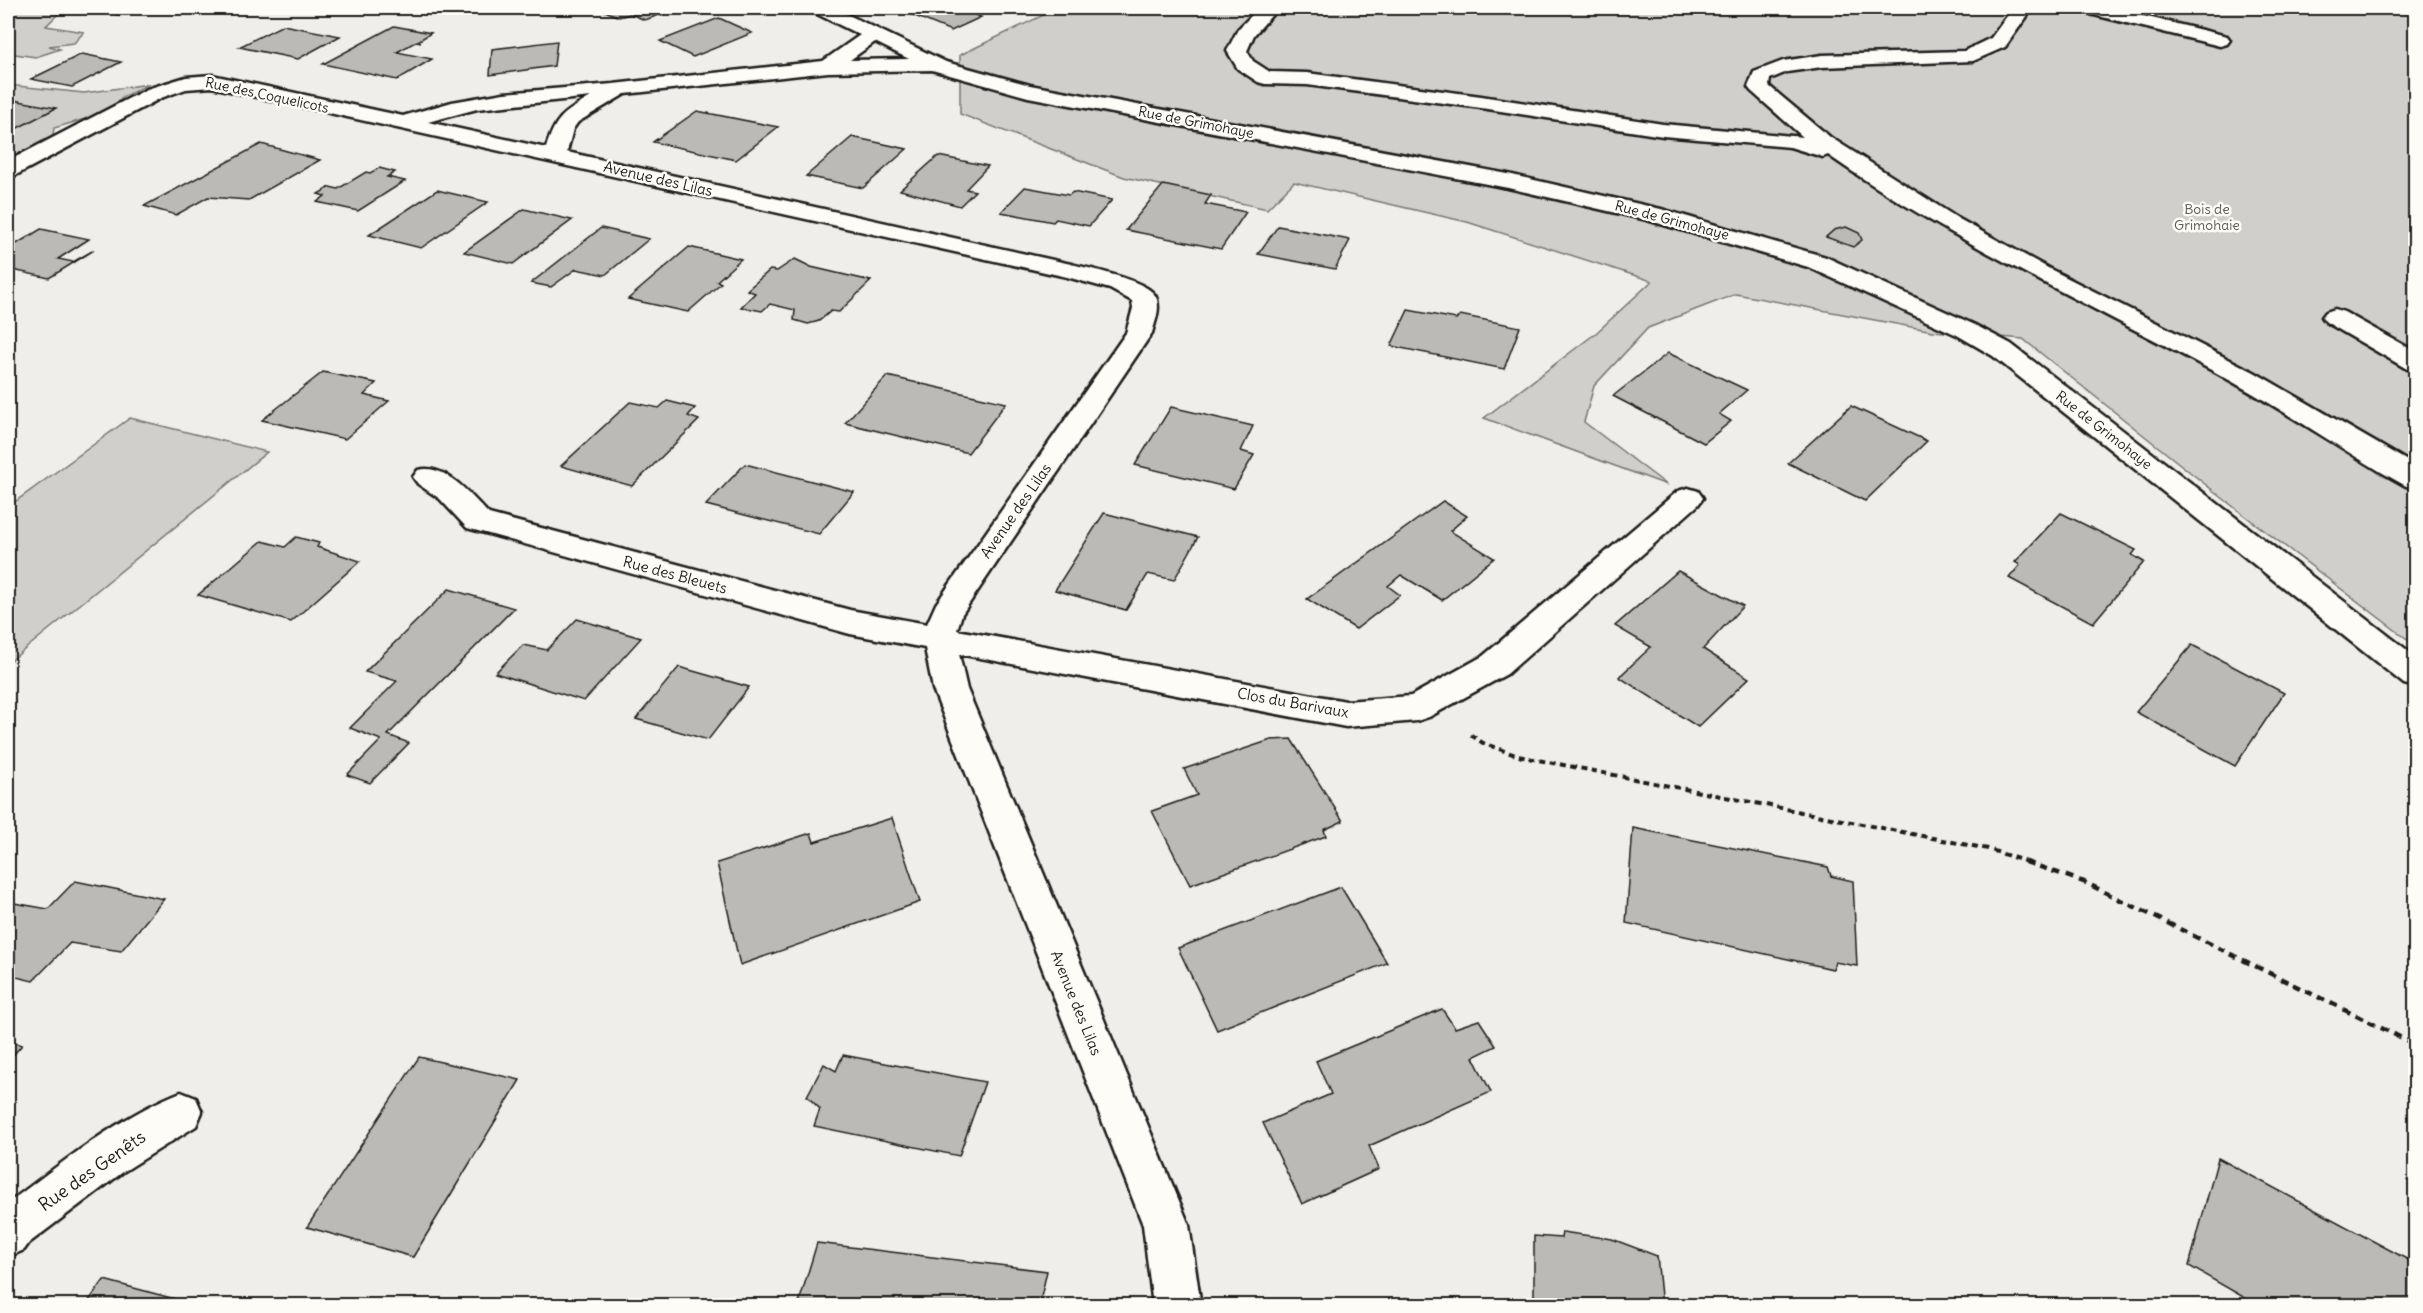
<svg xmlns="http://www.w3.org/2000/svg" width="2423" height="1313" font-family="Delius,sans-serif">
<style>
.green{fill:#d0cfcc;stroke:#767674;stroke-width:1.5}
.building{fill:#bbbab6;stroke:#1c1c1c;stroke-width:1.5}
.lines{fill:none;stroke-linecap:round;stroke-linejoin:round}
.street-casing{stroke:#1c1c1c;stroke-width:5}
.path-far1{stroke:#1c1c1c;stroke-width:4;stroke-dasharray:6 4.5;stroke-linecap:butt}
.path{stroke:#1c1c1c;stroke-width:4.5;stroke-dasharray:8 6;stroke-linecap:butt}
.street{fill:#fdfcf7;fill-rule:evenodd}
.labels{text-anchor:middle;stroke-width:5;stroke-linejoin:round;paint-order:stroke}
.far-street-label{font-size:14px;fill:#1c1c1c;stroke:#fdfcf7}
.far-park-label{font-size:14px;fill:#5b5b5a;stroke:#fdfcf7}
.street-label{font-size:15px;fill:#1c1c1c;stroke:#fdfcf7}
.near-street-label{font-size:18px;fill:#1c1c1c;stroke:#fdfcf7}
</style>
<rect width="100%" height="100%" fill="#f0eeea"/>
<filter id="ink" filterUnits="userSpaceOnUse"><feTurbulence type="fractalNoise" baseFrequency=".0167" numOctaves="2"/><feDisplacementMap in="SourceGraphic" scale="12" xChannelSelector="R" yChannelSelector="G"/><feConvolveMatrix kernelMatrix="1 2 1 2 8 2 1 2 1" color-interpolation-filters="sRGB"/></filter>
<g filter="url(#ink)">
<!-- green -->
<g class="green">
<path d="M8 8H64L46 26 84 32 74 43 49 46 60 49 36 57 8 53Z"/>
<path d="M1058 8H2415V645L2240 512 2023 339 1933 331 1736 294 1648 328 1594 386 1584 422 1667 485 1484 418 1596 333 1652 281 1467 222 1294 182 1267 209 1124 177 960 114V55Z"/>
<path d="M149 84 123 97 105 113 54 128 52 141 20 156 8 153V85L84 93Z"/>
<path d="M130 418 267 452 8 663V507Z"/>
</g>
<!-- building -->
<g class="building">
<path d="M85 8H135L119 15 82 9Z"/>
<path d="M598 8H679L645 20 630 14 619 17Z"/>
<path d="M925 8H956L981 17 951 31 910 14Z"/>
<path d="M719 18 752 33 693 57 660 41Z"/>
<path d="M283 25 340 36 298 59 239 47Z"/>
<path d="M394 26 431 33 418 41 421 42 417 41 397 52 432 59 397 80 323 64Z"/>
<path d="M557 41 554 66 490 75 492 49Z"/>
<path d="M82 54 121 62 72 87 31 79Z"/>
<path d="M8 99 56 108 8 133Z"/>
<path d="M697 111 778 127 736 160 653 142Z"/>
<path d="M852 137 907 149 863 188 806 176Z"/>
<path d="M261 144 320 160 249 200 208 197 176 215 144 206Z"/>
<path d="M938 156 988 166 966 189 975 191 960 206 900 190Z"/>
<path d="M379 168 395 172 387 177 405 181 358 211 317 202 325 196 318 194 330 187 338 189 366 172 370 173Z"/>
<path d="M1163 185 1211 195 1205 204 1246 212 1221 249 1126 230Z"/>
<path d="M1025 187 1069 195 1073 192 1112 200 1089 226 1056 219 1053 222 1001 212Z"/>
<path d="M437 190 488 202 421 248 369 235Z"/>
<path d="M524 209 572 220 513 264 464 252Z"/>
<path d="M1278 226 1350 240 1335 269 1258 254Z"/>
<path d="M1846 227 1859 233 1862 240 1853 247 1826 237 1834 230Z"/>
<path d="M601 228 649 239 605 275 576 269 551 287 531 283Z"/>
<path d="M41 229 89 239 58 259 73 262 94 250 49 278 8 269V249Z"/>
<path d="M689 247 741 259 717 281 721 283 688 312 628 299Z"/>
<path d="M795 259 811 267 871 281 839 312 831 311 819 321 808 324 794 320 795 310 770 304 762 311 741 307 755 293 747 290 770 270 777 271Z"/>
<path d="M1408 310 1456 319 1460 315 1520 327 1504 369 1391 346Z"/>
<path d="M1668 353 1747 390 1719 414 1731 421 1704 443 1613 396Z"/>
<path d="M323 372 376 383 364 395 389 401 345 439 262 420Z"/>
<path d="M887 376 1006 403 968 453 845 423Z"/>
<path d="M667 401 695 408 688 416 699 420 632 486 561 466 630 402 659 408Z"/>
<path d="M1851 406 1927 441 1865 501 1788 463Z"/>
<path d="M1171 407 1253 426 1241 451 1254 455 1234 489 1135 465Z"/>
<path d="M745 464 854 492 819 534 706 505Z"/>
<path d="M1443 501 1467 516 1450 531 1494 558 1442 600 1401 575 1388 586 1400 595 1356 629 1307 599Z"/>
<path d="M1104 513 1198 537 1174 580 1148 574 1126 610 1055 590Z"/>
<path d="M2061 513 2136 550 2132 555 2144 562 2093 623 2009 578 2020 565 2015 562Z"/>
<path d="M296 537 319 543 317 547 360 561 291 622 198 595 262 541 285 547Z"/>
<path d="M1678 571 1743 606 1703 649 1749 678 1698 727 1619 677 1651 647 1615 626Z"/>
<path d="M449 589 514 608 388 735 409 743 370 783 347 775 381 740 350 728 397 681 365 672Z"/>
<path d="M577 619 641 638 584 701 495 673 523 645 547 650Z"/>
<path d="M2192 645 2284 693 2235 766 2136 712Z"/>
<path d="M679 667 749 687 708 740 636 719Z"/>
<path d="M1291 739 1343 821 1324 830 1326 836 1190 885 1152 811 1197 795 1184 769 1271 740Z"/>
<path d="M892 818 920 902 740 965 717 863 811 833 814 842Z"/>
<path d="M1633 828 1828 867 1831 876 1853 881 1857 966 1835 962 1833 969 1626 923Z"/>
<path d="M75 881 164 899 121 951 70 943 33 981 8 975V902L48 909Z"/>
<path d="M1341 887 1387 963 1217 1030 1178 948Z"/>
<path d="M1442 1009 1455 1028 1479 1020 1496 1046 1473 1057 1491 1092 1369 1146 1379 1169 1302 1204 1263 1123 1331 1094 1316 1061Z"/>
<path d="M8 1041 22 1045 8 1061Z"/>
<path d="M843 1055 985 1082 959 1156 814 1126 820 1109 807 1096 824 1064 836 1071Z"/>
<path d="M419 1057 520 1080 413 1257 307 1227Z"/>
<path d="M2218 1158 2416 1264V1306H2259L2189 1266Z"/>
<path d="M1562 1232 1612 1239 1657 1256 1662 1306H1534V1236L1561 1238Z"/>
<path d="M817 1243 1047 1271 1039 1306H798Z"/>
<path d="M104 1280 201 1306H85Z"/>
<path d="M1405 1298 1454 1306H1405Z"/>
</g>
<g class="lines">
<!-- street casing -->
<g class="street-casing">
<g id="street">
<path d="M811 8H834L946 62 1030 85 1508 174 1661 209 1826 257 1975 325 2011 344 2416 657V687L2404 684 1993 356 1957 335 1808 267 1647 220 1508 188 1028 97 932 70 828 72 625 94 578 122 573 129 567 152 1071 264C1088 268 1150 281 1156 297 1161 308 1155 322 1152 333L962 614 957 630 1346 701 1411 696 1483 656 1678 491 1688 488 1698 491 1703 498 1698 505 1507 674 1429 717 1417 721 1346 727 959 654 967 689 1189 1225 1201 1306H1153L1143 1225 933 689 925 648 850 634 467 528 440 499 418 484 413 477 418 470C446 463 470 495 489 514L850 610 927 624 936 604 1126 333 1133 308 1132 301 1110 289 1067 277 212 87 186 89 161 98 16 175 8 177V161L147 89 186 77 212 75 403 116 452 102 504 93 613 84 823 61 860 35 813 12ZM875 42 909 59 850 60ZM591 97C564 113 556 116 546 148L428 122 477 109Z"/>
<path d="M1259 8H1278L1254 35 1247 51 1253 61 1270 72 1307 73 1481 96 1663 124 1803 137 1751 91 1748 87 1754 72 1783 61 1822 55 1964 51 1991 38 2013 8H2033L2005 47 1973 61 1822 67 1787 72 1770 79 1769 86 1830 137 1959 219 2048 268 2254 372 2416 466V488L2406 486 2381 472C2325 438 2270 402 2213 371 2083 301 1949 240 1828 155L1823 157 1790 147 1663 136 1481 108 1307 85 1265 84 1258 82 1238 69 1227 51 1238 29Z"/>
<path d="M2080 8H2110L2227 36 2230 40 2227 44 2220 46 2082 12Z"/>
<path d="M2335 309 2344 312 2416 352V371L2407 369 2326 322 2322 317 2326 312Z"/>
<path d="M181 1092 196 1098 202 1112 196 1126 123 1172 29 1243 24 1250 8 1257V1203C61 1164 119 1116 181 1092Z"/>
</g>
</g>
<!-- path-far1 -->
<path class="path-far1" d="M1471 735 1483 743 1518 756 1988 849 2030 863"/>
<!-- path -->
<path class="path" d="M2026 862 2084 882 2416 1045"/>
<!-- street -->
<use href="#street" class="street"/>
</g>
</g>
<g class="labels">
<!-- far-street labels -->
<g class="far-street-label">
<text transform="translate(267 95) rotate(12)" y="5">Rue des Coquelicots</text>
<text transform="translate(1196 122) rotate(11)" y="5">Rue de Grimohaye</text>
<text transform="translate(1672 220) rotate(15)" y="5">Rue de Grimohaye</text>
<text transform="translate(2104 430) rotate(38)" y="5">Rue de Grimohaye</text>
</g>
<!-- far-park labels -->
<g class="far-park-label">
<text x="2207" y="214">Bois de<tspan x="2207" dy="16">Grimohaie</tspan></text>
</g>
<!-- street labels -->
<g class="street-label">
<text transform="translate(658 179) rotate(13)" y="5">Avenue des Lilas</text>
<text transform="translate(1016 511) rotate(-55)" y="5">Avenue des Lilas</text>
<text transform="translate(675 575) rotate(15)" y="5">Rue des Bleuets</text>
<text transform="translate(1293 703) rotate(10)" y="5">Clos du Barivaux</text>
<text transform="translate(1076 1003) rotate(68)" y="5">Avenue des Lilas</text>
</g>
<!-- near-street labels -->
<g class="near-street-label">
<text transform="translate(92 1171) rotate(-35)" y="6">Rue des Genêts</text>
</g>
</g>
<!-- margin -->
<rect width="2423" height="1313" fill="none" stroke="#fdfcf7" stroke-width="30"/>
<rect x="15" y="15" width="2393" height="1283" fill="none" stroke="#1c1c1c" stroke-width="2" filter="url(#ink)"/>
</svg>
